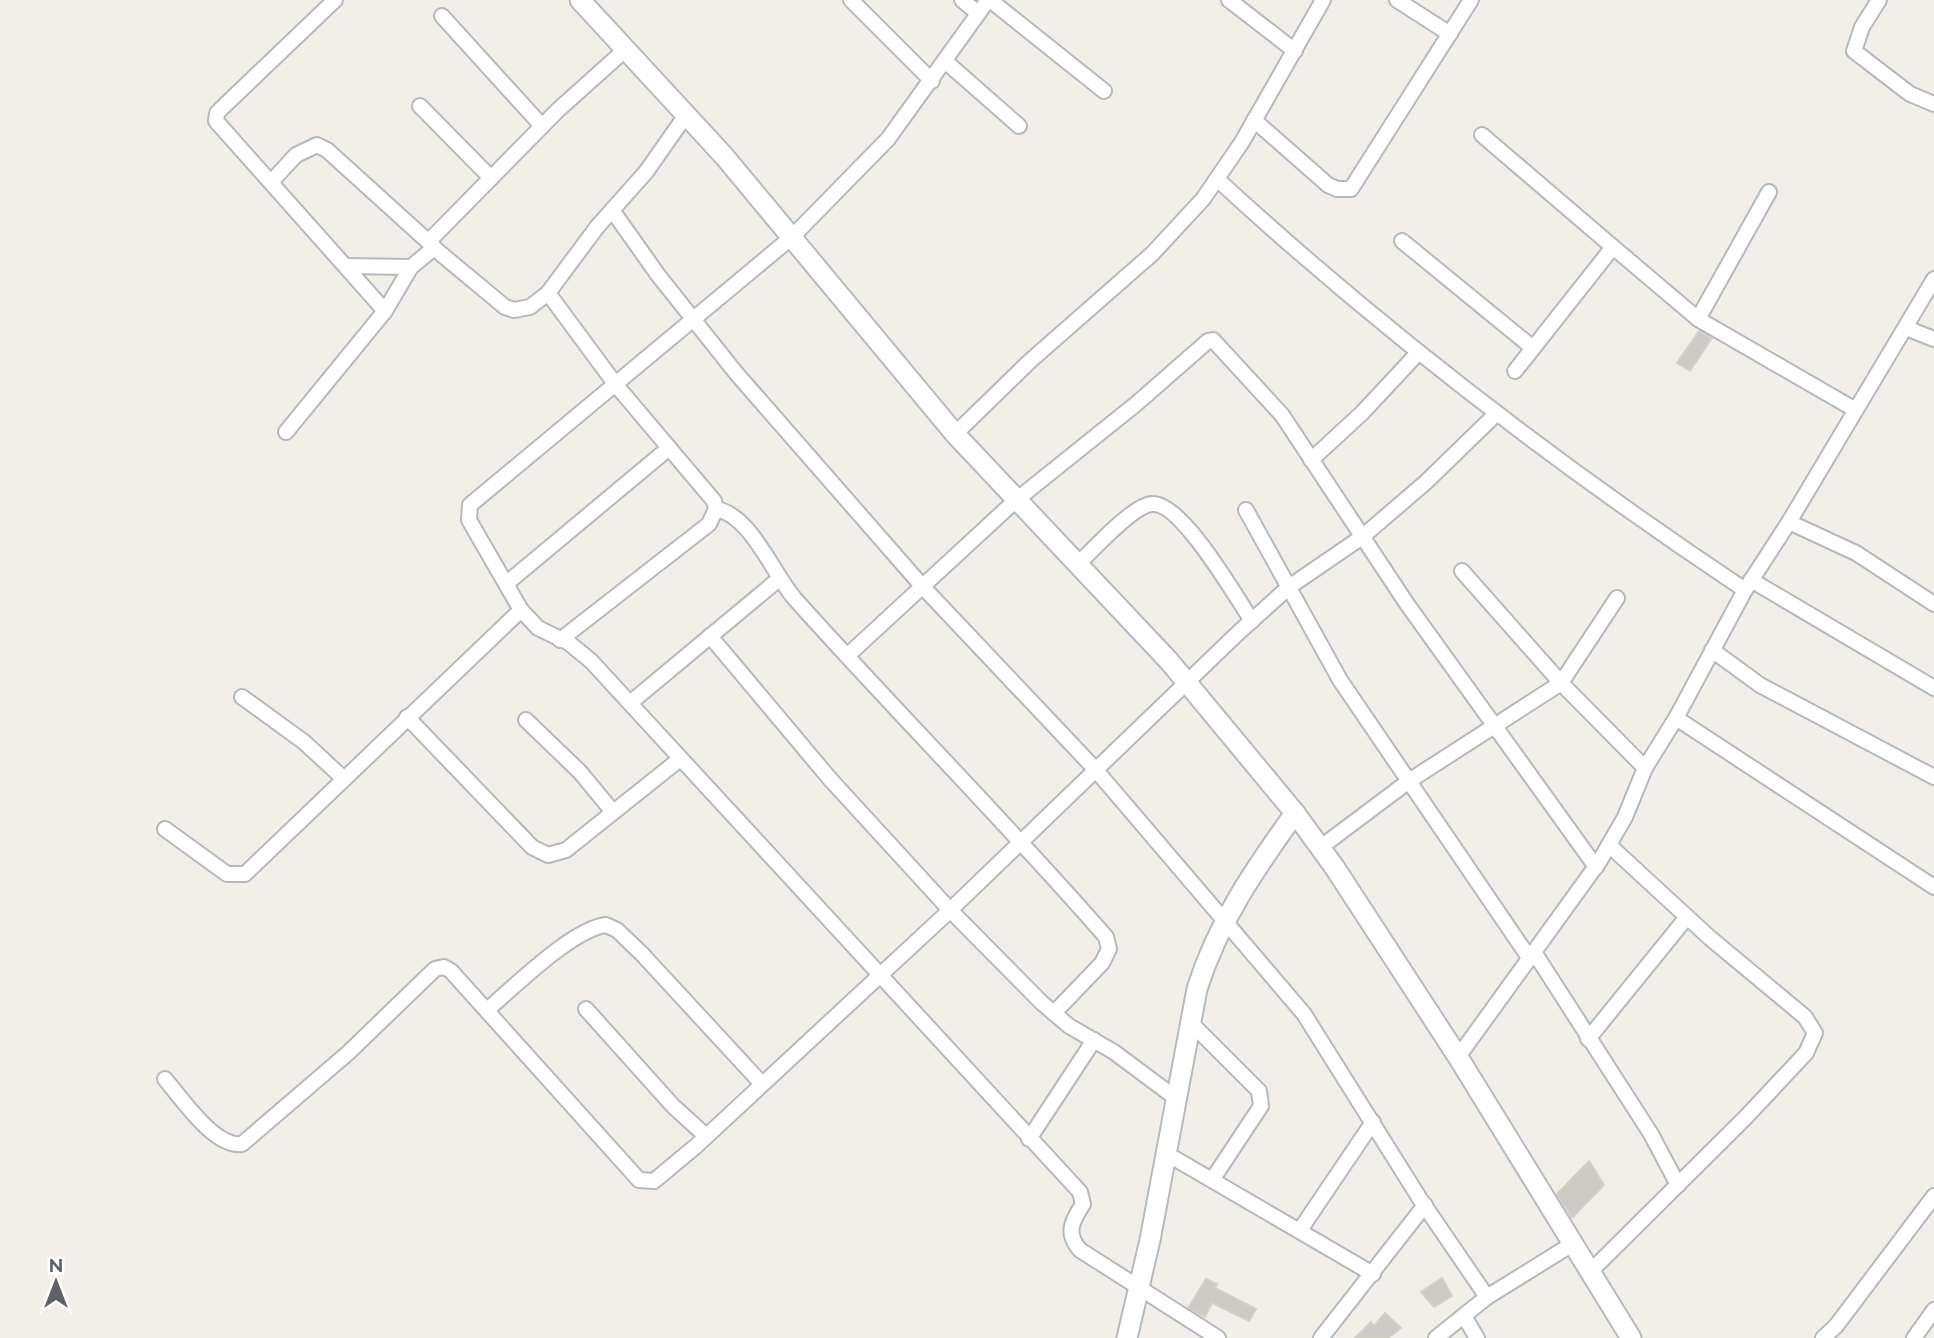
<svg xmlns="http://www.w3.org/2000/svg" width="1934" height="1338" font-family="Raleway,sans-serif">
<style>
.building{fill:#cccac5;stroke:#d6d1c6;stroke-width:2}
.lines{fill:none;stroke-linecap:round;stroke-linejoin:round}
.street-casing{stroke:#b5b8bc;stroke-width:18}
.secondary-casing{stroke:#b6babf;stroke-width:23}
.street{stroke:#fff;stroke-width:14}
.secondary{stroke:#fff;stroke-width:19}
</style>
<rect width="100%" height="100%" fill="#f1efe8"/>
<!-- building -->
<g class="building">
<path d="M1699 331 1712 338 1690 371 1677 363Z"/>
<path d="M1589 1161 1604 1185 1572 1218 1557 1194Z"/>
<path d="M1442 1278 1452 1296 1434 1307 1421 1292Z"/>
<path d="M1206 1279 1217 1284 1215 1288 1256 1309 1249 1321 1212 1303 1205 1317 1188 1308Z"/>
<path d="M1385 1313 1401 1328 1388 1338H1355L1371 1322 1374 1326Z"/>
</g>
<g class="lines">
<!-- street casing -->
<g class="street-casing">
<g id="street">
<path d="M335 0 222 108 217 113 216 121 385 311"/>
<path d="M851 0 932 81"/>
<path d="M962 0 978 13"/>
<path d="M988 0 888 139 792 237 470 505 469 520 521 610 538 628 569 643 591 661 1080 1192 1083 1204C1072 1221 1065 1233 1080 1250L1218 1338"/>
<path d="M990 0 1104 91"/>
<path d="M1229 0 1295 51"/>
<path d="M1397 0 1450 34"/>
<path d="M1879 0 1862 27 1854 51 1910 94 1934 104"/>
<path d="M442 16 542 126"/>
<path d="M945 61 1019 126"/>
<path d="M420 106 491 178"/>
<path d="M1254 120 1328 185 1337 189H1351L1471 0"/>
<path d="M1482 135 1613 247"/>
<path d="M1217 179C1382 331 1559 466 1745 590"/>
<path d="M272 181 296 155 317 145 327 150 433 246"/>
<path d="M612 210 658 275 736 373 923 587 1095 769 1304 1014 1420 1199 1487 1297 1436 1338"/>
<path d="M429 241 558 110 626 49"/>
<path d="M1402 241 1533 348"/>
<path d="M346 266 411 267"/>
<path d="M548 293 616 385 714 501 716 509 709 524 560 640"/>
<path d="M1698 319 1769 192"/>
<path d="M1906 328 1934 339"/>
<path d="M1515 371 1613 247 1698 319 1854 409"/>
<path d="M286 432 385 311 411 267 434 248 505 307 514 310 530 307 548 293 597 227 646 172 686 115"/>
<path d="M955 434 1030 361 1152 254 1203 199 1242 142 1323 0"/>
<path d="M1311 460 1362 413 1418 353"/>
<path d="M716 509C751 515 773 574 795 599 897 713 1005 821 1106 937L1109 949 1102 963 1054 1013"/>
<path d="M1246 510 1340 680 1530 959"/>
<path d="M1789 522 1856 553 1934 604"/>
<path d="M1077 565C1092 551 1133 505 1152 504 1181 501 1236 597 1252 621"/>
<path d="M1462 571 1561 683 1645 768"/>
<path d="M1751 580 1934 688"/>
<path d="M507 583 669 448"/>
<path d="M710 636 830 779 950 910 1042 1003 1069 1026 1114 1052 1177 1099"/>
<path d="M1712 650 1760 685 1934 777"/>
<path d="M847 656 1015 501 1136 404 1208 341 1213 340 1282 415 1407 604 1596 867"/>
<path d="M242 697 304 742 344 779"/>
<path d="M630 703 779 579"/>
<path d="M407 717 532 847 548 855 566 850 680 759"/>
<path d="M1676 718 1934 887"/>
<path d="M526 720 580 772 613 812"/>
<path d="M165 829 227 874H245L521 610"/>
<path d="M1321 847 1409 781 1561 683 1617 598"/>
<path d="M1534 952 1651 1134 1678 1185"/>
<path d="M586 1009 673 1106 706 1136"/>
<path d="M487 1010C513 988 572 929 606 925L617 930 642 954 762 1084"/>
<path d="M1191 1023 1259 1091 1261 1106 1212 1180"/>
<path d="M1588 1039 1687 917"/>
<path d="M1458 1057 1599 862 1625 817 1645 768 1676 718 1745 590 1789 522 1934 279"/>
<path d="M165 1079C182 1099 215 1148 242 1144L348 1053 435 969 444 967 451 971 639 1180 654 1181 696 1146 945 915 1238 633 1289 587 1362 537 1426 482 1496 414"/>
<path d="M1029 1139 1094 1040"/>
<path d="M1167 1154 1373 1274"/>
<path d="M1300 1230 1373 1122"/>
<path d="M1591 1271 1746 1117 1806 1053 1815 1033 1805 1017 1710 938 1609 845"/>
<path d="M1487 1297 1574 1243"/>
<path d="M1464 1316 1477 1338"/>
<path d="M1321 1338 1425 1205"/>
<path d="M1823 1338 1836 1326 1934 1196"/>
<path d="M1914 1338 1934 1310"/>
</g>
</g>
<!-- secondary casing -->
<g class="secondary-casing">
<g id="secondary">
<path d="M580 0 724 156 955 434 1169 661 1295 813 1335 868 1458 1057 1631 1338"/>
<path d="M1127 1338 1150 1240 1197 989C1218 922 1255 869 1295 813"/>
</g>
</g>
<!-- street -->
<use href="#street" class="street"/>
<!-- secondary -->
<use href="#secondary" class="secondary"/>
</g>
<!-- north arrow -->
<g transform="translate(56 1282)" stroke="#ffffff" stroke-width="5" paint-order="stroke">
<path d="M0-5L12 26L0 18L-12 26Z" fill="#5f6368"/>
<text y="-10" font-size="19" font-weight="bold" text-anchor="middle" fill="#5f6368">N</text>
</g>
</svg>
